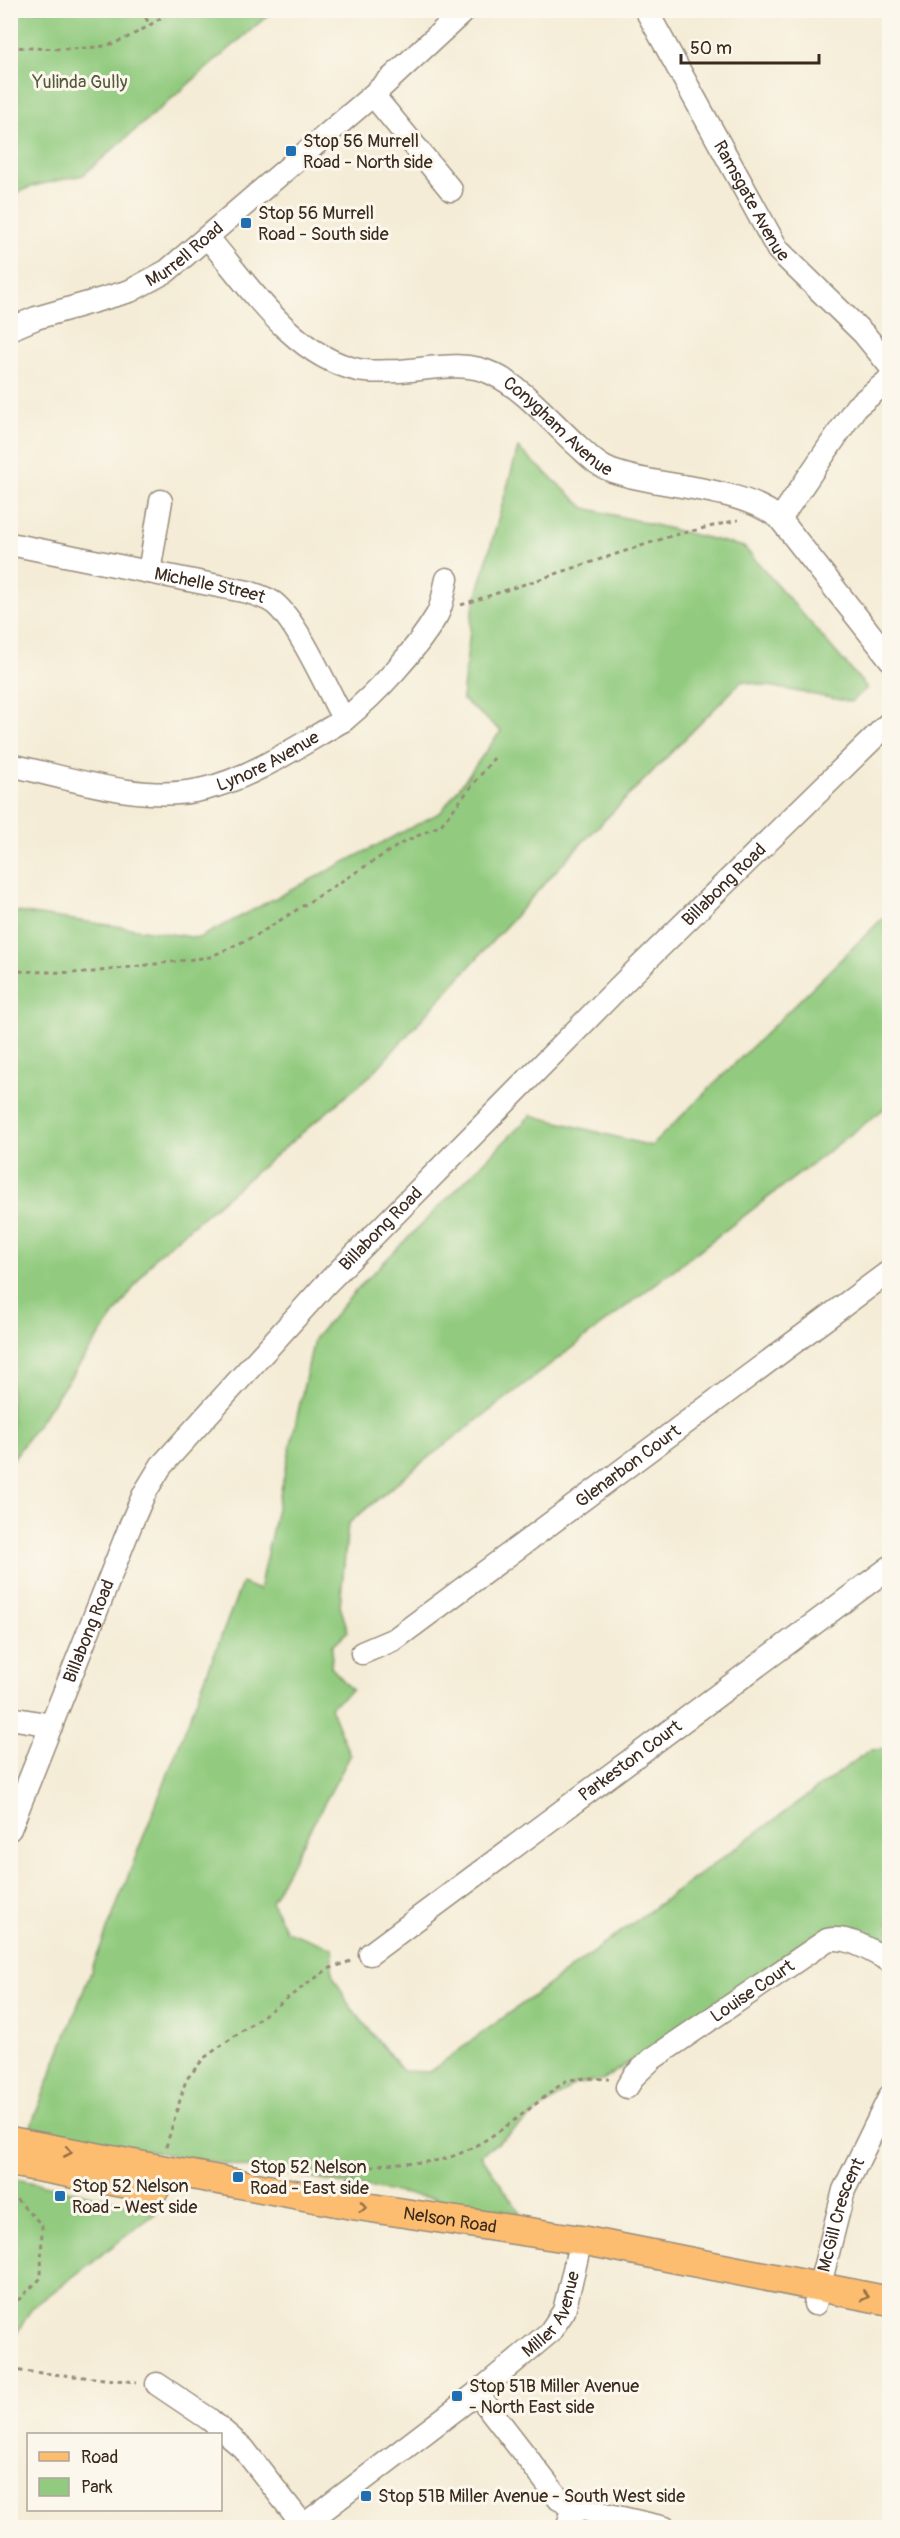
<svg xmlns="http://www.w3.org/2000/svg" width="900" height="2538" font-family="Pangolin,sans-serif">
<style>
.green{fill:#92cb7f;stroke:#667a4e;stroke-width:1.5}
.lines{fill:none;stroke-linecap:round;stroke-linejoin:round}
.minor-casing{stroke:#988b7a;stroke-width:25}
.major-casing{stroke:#988b7a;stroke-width:31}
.path{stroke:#988b7a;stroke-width:3;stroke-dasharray:4.5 4.5;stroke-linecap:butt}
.minor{stroke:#fff;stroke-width:22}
.major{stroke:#fcbd6f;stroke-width:28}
.oneway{stroke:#926c42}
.poi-dot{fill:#1f6fb2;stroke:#fbf7ec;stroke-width:2}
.labels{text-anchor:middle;stroke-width:6;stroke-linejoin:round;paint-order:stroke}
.park-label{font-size:18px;fill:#555a3b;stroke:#fbf7ec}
.poi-label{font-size:18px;fill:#3b2a1e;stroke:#fbf7ec;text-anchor:start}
.street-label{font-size:18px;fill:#3b2a1e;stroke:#fbf7ec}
</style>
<rect width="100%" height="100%" fill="#fbf7ec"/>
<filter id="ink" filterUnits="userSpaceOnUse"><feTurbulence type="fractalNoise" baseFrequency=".0167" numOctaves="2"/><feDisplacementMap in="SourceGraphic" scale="12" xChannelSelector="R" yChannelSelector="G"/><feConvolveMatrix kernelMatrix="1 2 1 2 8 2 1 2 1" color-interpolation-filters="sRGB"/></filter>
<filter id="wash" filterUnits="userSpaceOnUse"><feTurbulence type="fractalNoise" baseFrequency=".008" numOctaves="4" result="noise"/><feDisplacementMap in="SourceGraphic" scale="24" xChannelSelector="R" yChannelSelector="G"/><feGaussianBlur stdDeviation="1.35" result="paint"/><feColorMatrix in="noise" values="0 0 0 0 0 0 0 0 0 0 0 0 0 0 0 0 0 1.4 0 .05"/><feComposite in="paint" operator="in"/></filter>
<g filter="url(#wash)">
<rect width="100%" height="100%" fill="#f4ecd6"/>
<!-- green -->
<g class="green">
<path d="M11 10H273V11L83 175 33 186 11 195Z"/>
<path d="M518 448 585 508 744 547 867 688 851 702 742 681 573 852 372 1074 155 1257 11 1462V911L199 938 441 812 501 731 462 699 472 613Z"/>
<path d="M889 912V1105L420 1464 348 1524 340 1606 348 1631 333 1645 331 1667 352 1690 330 1707 350 1756 271 1901 286 1931 333 1948 332 1973 349 2005 403 2071 429 2072 870 1750 889 1749V1949L845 1926 826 1932 601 2081 575 2084 481 2155 520 2213 29 2131 242 1583 259 1590 314 1339 357 1289 531 1115 651 1146Z"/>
<path d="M11 2178 160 2210 32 2308 11 2343Z"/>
</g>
</g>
<g filter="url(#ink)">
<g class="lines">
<!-- minor casing -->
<g class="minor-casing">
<g id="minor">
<path id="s1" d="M646 10 778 250 864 334 890 366"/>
<path d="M373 95 451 190"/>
<path id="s2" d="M208 238C249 286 293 356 358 370 371 373 385 371 399 371 429 369 465 360 493 374 524 388 553 424 579 447 589 456 598 466 612 471 662 489 738 485 780 519L890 659"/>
<path id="s3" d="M10 329 36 318 130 291 167 271 373 95 465 10"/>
<path d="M780 519 856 407 890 379"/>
<path id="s4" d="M10 544 248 592C257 595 267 598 274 603 298 622 328 691 344 720"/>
<path d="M149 572 161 501"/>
<path id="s5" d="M10 765C70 778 144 804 204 789 252 778 301 744 344 720 377 693 415 652 437 615 443 604 444 590 447 579"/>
<path id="s6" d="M362 1653 395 1639 890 1271"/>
<path d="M10 1718 52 1725"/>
<path id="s7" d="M10 1829 131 1524 144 1494 161 1466 324 1286 620 986 890 722"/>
<path id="s8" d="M370 1954 890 1567"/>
<path id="s9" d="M627 2087 634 2076 652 2059 827 1940C850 1935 870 1951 890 1961"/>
<path id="s10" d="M815 2304 844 2190 890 2096"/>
<path d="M157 2384 209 2419 243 2448 303 2525"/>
<path d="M477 2393 559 2499 574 2507 665 2528"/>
<path id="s11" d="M300 2528 477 2393 550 2332 564 2311 581 2240"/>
<path d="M567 2528 574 2507"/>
</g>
</g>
<!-- major casing -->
<g class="major-casing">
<g id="major">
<path id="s12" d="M10 2141 352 2205 581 2240 890 2301"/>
<path d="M10 2162 155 2189"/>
</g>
</g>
<!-- path -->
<g class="path">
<path d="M141 10 150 25"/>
<path d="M10 47C37 48 90 52 114 43 134 36 154 23 172 10"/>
<path d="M461 605 671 536 738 520"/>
<path d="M10 971 85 973 210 957 257 935 402 843 441 825 494 758"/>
<path d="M166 2147 186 2080 204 2058 328 1969 351 1961"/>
<path d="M347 2179C371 2157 410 2166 440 2160 482 2151 531 2106 567 2080L587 2078 609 2079"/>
<path d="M10 2193 42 2225 41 2278 10 2308"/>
<path d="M10 2370 137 2382"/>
</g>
<!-- minor -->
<use href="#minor" class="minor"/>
<!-- major -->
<use href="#major" class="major"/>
</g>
<!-- one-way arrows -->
<defs><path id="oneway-chevron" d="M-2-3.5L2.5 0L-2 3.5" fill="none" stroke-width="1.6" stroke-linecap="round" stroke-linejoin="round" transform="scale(1.5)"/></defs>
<g class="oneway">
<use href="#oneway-chevron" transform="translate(68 2152) rotate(11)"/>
<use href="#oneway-chevron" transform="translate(363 2207) rotate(9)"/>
<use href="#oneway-chevron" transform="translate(865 2296) rotate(12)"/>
</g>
</g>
<!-- markers -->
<g class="poi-dot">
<rect x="285" y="145" width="12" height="12" rx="3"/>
<rect x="240" y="217" width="12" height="12" rx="3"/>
<rect x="232" y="2171" width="12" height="12" rx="3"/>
<rect x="54" y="2190" width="12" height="12" rx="3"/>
<rect x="451" y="2390" width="12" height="12" rx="3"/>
<rect x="360" y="2490" width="12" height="12" rx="3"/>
</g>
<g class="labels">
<!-- park labels -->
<g class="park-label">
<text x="80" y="88">Yulinda Gully</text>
</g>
<!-- poi labels -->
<g class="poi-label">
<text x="303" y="147">Stop 56 Murrell<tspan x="303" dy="21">Road - North side</tspan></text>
<text x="258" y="219">Stop 56 Murrell<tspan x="258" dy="21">Road - South side</tspan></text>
<text x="250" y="2173">Stop 52 Nelson<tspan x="250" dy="21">Road - East side</tspan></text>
<text x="72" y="2192">Stop 52 Nelson<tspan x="72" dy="21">Road - West side</tspan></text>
<text x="469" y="2392">Stop 51B Miller Avenue<tspan x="469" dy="21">- North East side</tspan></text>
<text x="378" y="2502">Stop 51B Miller Avenue - South West side</text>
</g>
<!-- street labels -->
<g class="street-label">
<text dy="6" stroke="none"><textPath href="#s1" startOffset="218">Ramsgate Avenue</textPath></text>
<text dy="6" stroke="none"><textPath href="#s3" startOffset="192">Murrell Road</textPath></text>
<text dy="6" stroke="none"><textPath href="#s2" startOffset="424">Conygham Avenue</textPath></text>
<text dy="6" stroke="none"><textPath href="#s4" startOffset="204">Michelle Street</textPath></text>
<text dy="6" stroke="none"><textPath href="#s5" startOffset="267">Lynore Avenue</textPath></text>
<text dy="6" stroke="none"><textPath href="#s7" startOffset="1203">Billabong Road</textPath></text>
<text dy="6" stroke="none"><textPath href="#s7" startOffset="717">Billabong Road</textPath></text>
<text dy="6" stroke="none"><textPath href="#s6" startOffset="326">Glenarbon Court</textPath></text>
<text dy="6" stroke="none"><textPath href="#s7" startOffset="213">Billabong Road</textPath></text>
<text dy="6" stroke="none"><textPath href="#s8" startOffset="324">Parkeston Court</textPath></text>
<text dy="6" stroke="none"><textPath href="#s9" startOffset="159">Louise Court</textPath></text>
<text dy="6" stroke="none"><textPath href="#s10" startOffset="93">McGill Crescent</textPath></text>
<text dy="6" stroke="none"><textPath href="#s12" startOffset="447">Nelson Road</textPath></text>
<text dy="6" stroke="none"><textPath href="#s11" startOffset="334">Miller Avenue</textPath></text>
</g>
</g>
<!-- margin -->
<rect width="900" height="2538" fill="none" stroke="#fbf7ec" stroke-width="36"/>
<!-- legend -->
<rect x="27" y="2433" width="195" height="78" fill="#fbf7ec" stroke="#aea59a" stroke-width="1.5"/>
<rect x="39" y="2452" width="30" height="9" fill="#fcbd6f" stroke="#aea59a" stroke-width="1.5"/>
<text x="81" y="2463" font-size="18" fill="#3b2a1e">Road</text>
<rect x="39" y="2478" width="30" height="18" fill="#92cb7f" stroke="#aea59a" stroke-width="1.5"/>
<text x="81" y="2493" font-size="18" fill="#3b2a1e">Park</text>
<!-- scale -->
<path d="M681 54v9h138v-9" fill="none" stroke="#3b2a1e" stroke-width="3"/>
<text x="690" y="54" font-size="18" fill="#3b2a1e" stroke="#fbf7ec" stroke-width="4.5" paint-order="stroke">50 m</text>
</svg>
